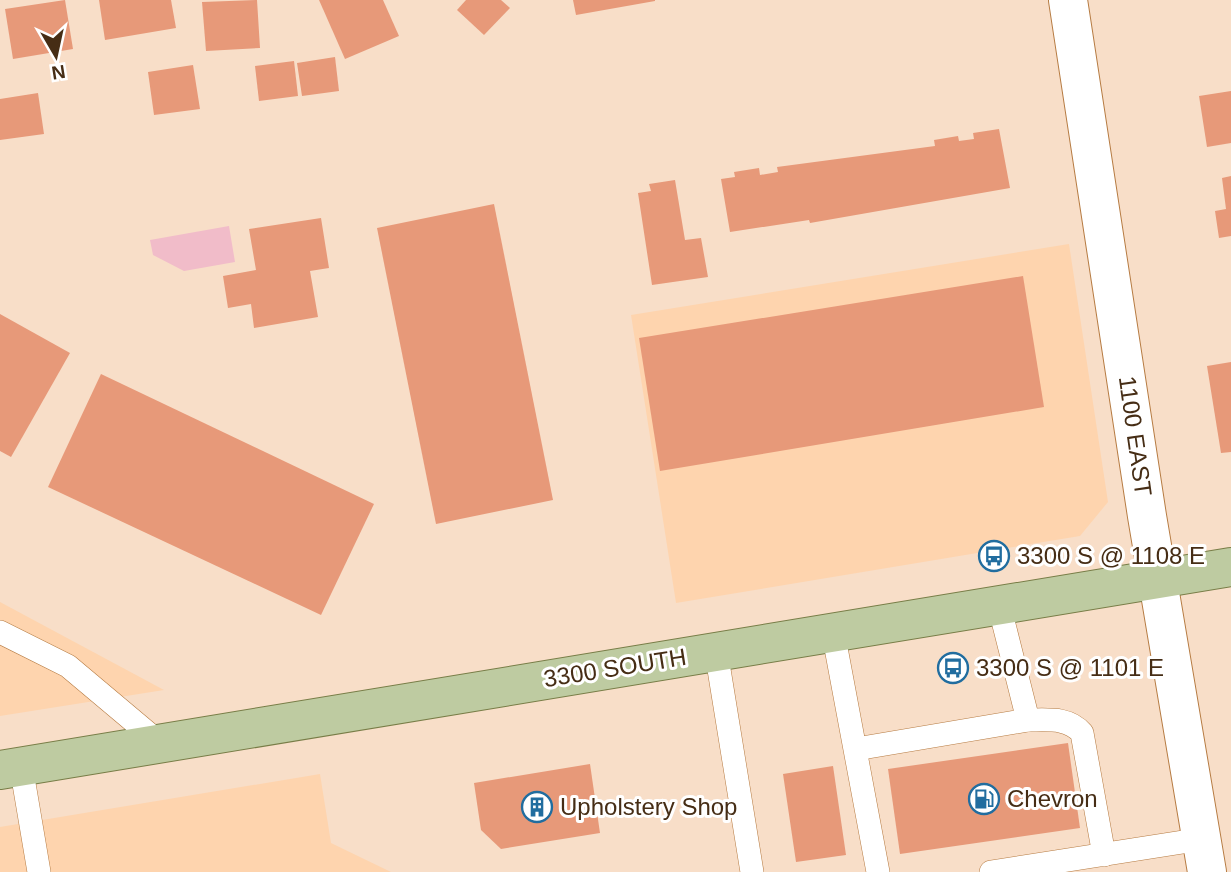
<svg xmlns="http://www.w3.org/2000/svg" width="1231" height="872" font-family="Arial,sans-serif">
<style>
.built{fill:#fed4ae}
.water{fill:#f1bcc9}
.building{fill:#e79979}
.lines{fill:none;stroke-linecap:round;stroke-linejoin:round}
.lane-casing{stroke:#b67b42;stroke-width:24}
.secondary-casing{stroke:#b67b42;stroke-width:40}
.primary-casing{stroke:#787d47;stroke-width:40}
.lane{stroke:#fff;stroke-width:23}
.secondary{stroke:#fff;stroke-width:38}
.primary{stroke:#becba1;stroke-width:38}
.labels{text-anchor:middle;stroke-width:6;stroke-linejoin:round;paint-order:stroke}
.street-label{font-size:24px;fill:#462d15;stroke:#fff}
.poi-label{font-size:24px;fill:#462d15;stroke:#fff;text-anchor:start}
</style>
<rect width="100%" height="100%" fill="#f8dec8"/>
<!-- built -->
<g class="built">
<path d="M1069 244 1108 502 1080 536 676 603 631 315Z"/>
<path d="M0 602 164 690 0 716Z"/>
<path d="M320 774 331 843 391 872H0V827Z"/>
</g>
<!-- water -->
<path class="water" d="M229 226 235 262 184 271 153 255 150 240Z"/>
<!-- building -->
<g class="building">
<path d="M65 0 73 49 13 59 5 9Z"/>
<path d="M99 0H171L176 28 105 40Z"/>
<path d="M257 0 260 48 206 51 202 2Z"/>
<path d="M319 0H383L399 36 345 59Z"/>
<path d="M466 0H501L510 8 484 35 457 10Z"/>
<path d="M573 0H655V1L576 15Z"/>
<path d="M335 57 339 91 302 96 297 63Z"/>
<path d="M294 61 298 96 259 101 255 66Z"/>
<path d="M193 65 200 109 154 115 148 72Z"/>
<path d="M1231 91V143L1207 147 1199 96Z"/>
<path d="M38 93 44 134 0 140V99Z"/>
<path d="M999 129 1010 188 810 223 809 220 730 232 721 179 735 177 734 172 759 168 760 175 778 172 777 167 935 146 934 140 958 136 959 141 974 139 973 133Z"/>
<path d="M1231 176V236L1219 238 1215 211 1226 209 1222 178Z"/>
<path d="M675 180 685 240 701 238 708 277 652 285 638 193 651 191 649 184Z"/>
<path d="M494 204 553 500 436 524 377 228Z"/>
<path d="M321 218 329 268 310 271 318 317 254 328 251 304 228 308 223 276 256 270 249 229Z"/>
<path d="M1023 276 1044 407 660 471 639 338Z"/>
<path d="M0 314 70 353 11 457 0 451Z"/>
<path d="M1231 362V452L1221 453 1207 366Z"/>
<path d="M101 374 374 504 321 615 48 487Z"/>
<path d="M1068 743 1080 828 900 854 888 769Z"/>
<path d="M590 764 600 833 501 849 481 830 474 783Z"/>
<path d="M833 766 846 855 796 862 783 774Z"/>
</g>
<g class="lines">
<!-- lane casing -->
<g class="lane-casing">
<g id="lane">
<path d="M0 632 68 666 162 745"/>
<path d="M833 632 878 872"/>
<path d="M716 651 752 872"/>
<path d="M1028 720C1048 720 1068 717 1082 733L1104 855"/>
<path d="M856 749 1028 720 999 605"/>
<path d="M21 766 39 872"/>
<path d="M991 872 1202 839"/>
</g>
</g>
<!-- secondary casing -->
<g class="secondary-casing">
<path id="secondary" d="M1068 0 1147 516 1207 872"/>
</g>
<!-- primary casing -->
<g class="primary-casing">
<path id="primary" d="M0 770 1231 567"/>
</g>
<!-- lane -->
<use href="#lane" class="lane"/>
<!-- secondary -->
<use href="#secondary" class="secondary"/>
<!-- primary -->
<use href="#primary" class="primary"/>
</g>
<!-- icons -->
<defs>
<g id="bus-ring" transform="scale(1.575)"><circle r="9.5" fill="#fff" stroke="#216d9f" stroke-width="1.5"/><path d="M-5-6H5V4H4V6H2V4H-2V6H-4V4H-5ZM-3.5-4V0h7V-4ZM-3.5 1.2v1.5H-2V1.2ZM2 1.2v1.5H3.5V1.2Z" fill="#216d9f"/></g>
<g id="fuel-ring" transform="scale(1.575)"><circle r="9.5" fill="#fff" stroke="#216d9f" stroke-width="1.5"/><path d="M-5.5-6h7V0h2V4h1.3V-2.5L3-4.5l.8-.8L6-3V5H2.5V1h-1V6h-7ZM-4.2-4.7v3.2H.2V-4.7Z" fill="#216d9f"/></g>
<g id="building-ring" transform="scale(1.575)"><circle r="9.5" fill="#fff" stroke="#216d9f" stroke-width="1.5"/><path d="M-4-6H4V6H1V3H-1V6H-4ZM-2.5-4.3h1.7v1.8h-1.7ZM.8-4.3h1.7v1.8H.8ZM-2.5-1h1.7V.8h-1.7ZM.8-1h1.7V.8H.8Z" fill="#216d9f"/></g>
</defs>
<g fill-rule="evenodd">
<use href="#bus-ring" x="994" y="556"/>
<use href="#bus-ring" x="953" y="668"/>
<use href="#fuel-ring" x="984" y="799"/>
<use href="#building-ring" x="537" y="807"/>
</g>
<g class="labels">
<!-- street labels -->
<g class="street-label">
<text transform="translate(1135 436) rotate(82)" y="8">1100 EAST</text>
<text transform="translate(615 668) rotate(-9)" y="8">3300 SOUTH</text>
</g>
<!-- poi labels -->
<g class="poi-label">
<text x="1017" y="564">3300 S @ 1108 E</text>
<text x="976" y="676">3300 S @ 1101 E</text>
<text x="1007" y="807">Chevron</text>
<text x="560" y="815">Upholstery Shop</text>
</g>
</g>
<!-- north arrow -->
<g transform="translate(56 56) rotate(171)" stroke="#ffffff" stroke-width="5" paint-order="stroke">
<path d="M0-5L12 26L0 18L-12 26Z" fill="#462d15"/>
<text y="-10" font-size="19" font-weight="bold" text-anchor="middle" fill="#462d15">N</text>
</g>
</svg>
